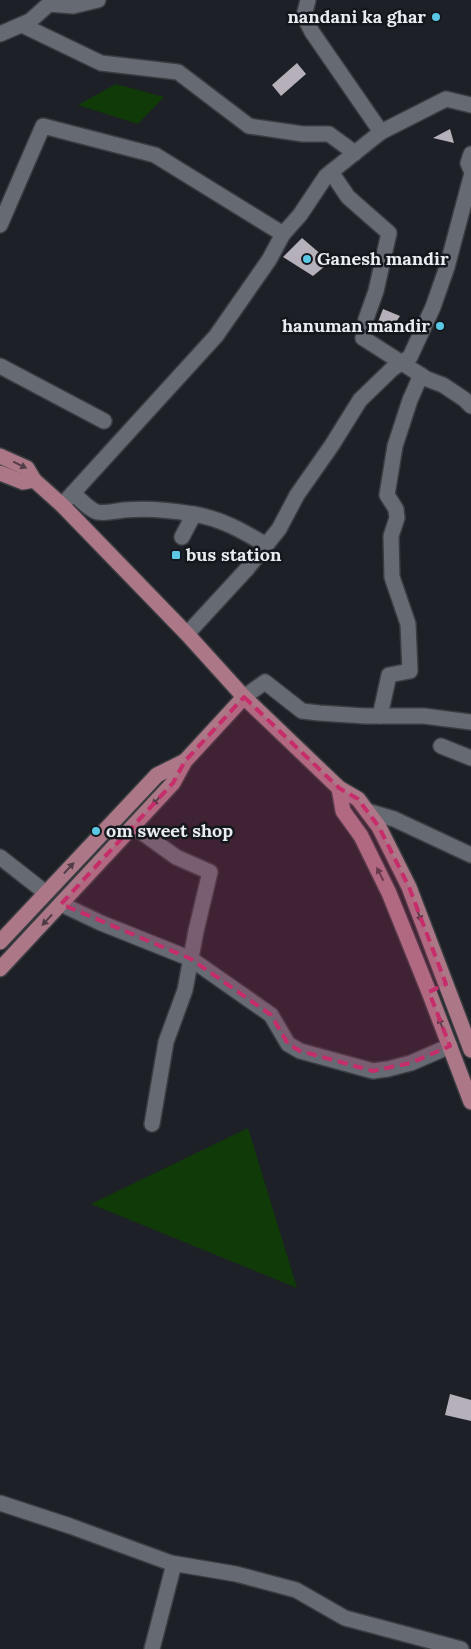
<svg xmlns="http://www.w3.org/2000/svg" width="471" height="1649" font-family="Lora,serif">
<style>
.green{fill:#103a08}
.building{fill:#b5b0b9}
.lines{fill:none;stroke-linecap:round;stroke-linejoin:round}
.minor-casing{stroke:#393c40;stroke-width:18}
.primary-casing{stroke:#393c40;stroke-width:18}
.minor{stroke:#666a72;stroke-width:15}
.primary{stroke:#ac7787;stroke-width:15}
.oneway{fill:#513d47}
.marked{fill:#c62d6a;fill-opacity:0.2;stroke:#c62d6a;stroke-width:4;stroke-dasharray:10 6;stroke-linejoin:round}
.poi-dot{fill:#5ac8e5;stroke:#14171d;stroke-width:2}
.labels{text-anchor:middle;stroke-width:5;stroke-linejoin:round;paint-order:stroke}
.poi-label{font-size:18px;font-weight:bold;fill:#e9ecf0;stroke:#14171d;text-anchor:start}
</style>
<rect width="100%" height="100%" fill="#1d2026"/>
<!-- green -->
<g class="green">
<path d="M116 84 164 97 138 124 78 105Z"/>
<path d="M248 1128 297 1288 91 1204Z"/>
</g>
<!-- building -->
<g class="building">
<path d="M297 63 306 74 281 96 272 85Z"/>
<path d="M450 129 454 143 433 138Z"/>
<path d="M302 238 330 262 313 276 283 257Z"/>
<path d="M383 309 400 316 390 331 378 322Z"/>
<path d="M450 1394 471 1400V1421L445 1415Z"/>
</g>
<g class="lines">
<!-- minor casing -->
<g class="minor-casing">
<g id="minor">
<path d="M308 0 304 16 312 32 381 132"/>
<path d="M22 25 101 63 178 72 249 126 303 134H329L355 153"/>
<path d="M0 34 30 21 49 4 73 6 98 0"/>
<path d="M471 154 468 163 471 170"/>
<path d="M331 172 348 197 389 233 376 291 366 319 363 338 427 379 443 385 464 399 471 406"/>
<path d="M0 225 43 126 155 155 283 234"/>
<path d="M0 366 104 421"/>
<path d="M73 493C80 499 88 509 97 512 106 514 115 511 124 510 147 508 170 510 193 514 220 518 243 531 266 545"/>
<path d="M62 505 216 336 269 260 283 234 300 215 326 176 381 132 446 99 471 105"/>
<path d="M182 537 194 514"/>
<path d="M187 634 246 570 279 529 297 495 332 445 360 400 392 369 410 357 433 307 447 267 471 177"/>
<path d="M244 697 265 682 302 711 319 713 365 716H424L471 722"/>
<path d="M380 716 389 675 410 671 408 624 392 577 391 536 397 518 396 509 387 495 395 446 410 400 421 375"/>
<path d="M441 746 471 758"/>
<path d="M367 811 394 819 471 855"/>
<path d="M133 826 176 857 210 872 196 931 185 990 166 1042 152 1124"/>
<path d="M0 857 46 893"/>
<path d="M61 904 101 923 191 959 271 1015 288 1044 300 1051 373 1071 388 1069 411 1063 450 1046"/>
<path d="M0 1503 70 1526 171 1563 236 1574 296 1590 345 1618 461 1649"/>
<path d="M152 1649 174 1564"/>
</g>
</g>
<!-- primary casing -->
<g class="primary-casing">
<g id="primary">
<path d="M0 456 27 468 34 480 62 505 187 634 244 697 339 788 358 799 379 827 409 887 471 1050"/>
<path d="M0 473 23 482 34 480"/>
<path d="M339 788 343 811 361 836 389 893 429 992 471 1102"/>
<path d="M0 942 157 775 185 761"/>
<path d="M0 969 173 783 185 761 244 697"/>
</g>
</g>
<!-- minor -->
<use href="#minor" class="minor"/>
<!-- primary -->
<use href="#primary" class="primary"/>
</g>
<!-- one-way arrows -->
<defs><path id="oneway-solid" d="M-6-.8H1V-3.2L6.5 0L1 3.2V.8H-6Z" transform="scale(1.25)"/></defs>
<g class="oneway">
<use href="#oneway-solid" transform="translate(20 465) rotate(26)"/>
<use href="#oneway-solid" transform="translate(157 800) rotate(133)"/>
<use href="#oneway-solid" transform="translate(69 868) rotate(-47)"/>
<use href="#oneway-solid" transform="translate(380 874) rotate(-117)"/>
<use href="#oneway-solid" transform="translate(419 915) rotate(69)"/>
<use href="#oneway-solid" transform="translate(47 920) rotate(133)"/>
<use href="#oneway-solid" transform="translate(441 1024) rotate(-111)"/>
</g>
<!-- marked area -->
<path class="marked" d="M244 697 339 788 358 799 379 827 409 887 446 984 429 992 450 1046 411 1063 373 1071 300 1051 288 1044 271 1015 191 959 61 904 173 783 185 761Z"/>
<!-- markers -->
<g class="poi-dot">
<circle cx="436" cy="17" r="5"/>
<circle cx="307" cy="259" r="5"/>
<circle cx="440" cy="326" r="5"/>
<rect x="171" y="550" width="10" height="10" rx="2.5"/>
<circle cx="96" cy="831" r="5"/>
</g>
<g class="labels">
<!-- poi labels -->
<g class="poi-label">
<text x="426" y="23" text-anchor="end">nandani ka ghar</text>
<text x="317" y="265">Ganesh mandir</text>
<text x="430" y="332" text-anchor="end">hanuman mandir</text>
<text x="186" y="561">bus station</text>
<text x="106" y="837">om sweet shop</text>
</g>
</g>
</svg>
